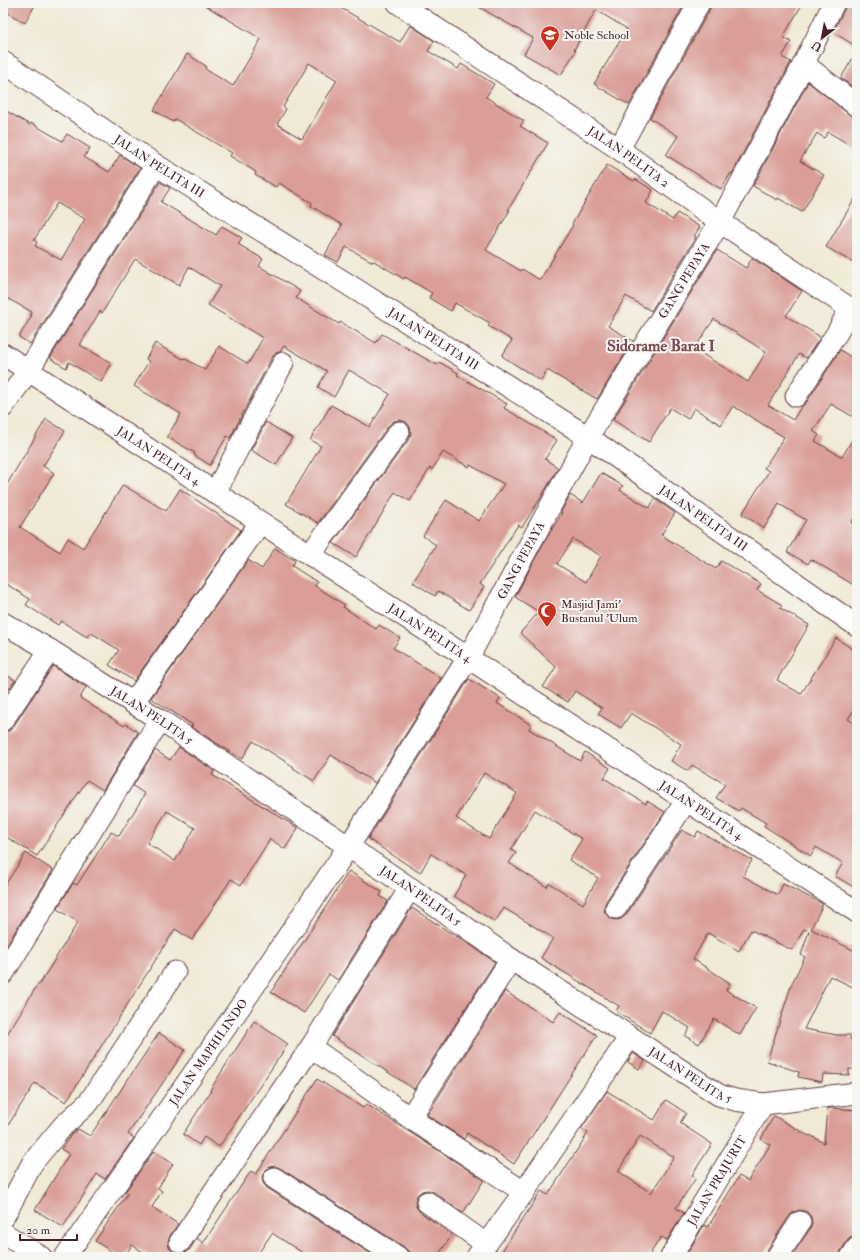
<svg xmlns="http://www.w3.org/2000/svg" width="860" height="1260" font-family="'IM FELL Double Pica',serif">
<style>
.building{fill:#da9d97;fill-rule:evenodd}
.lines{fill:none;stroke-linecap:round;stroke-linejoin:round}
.minor-casing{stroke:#633d44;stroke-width:23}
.minor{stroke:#fff;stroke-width:21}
.labels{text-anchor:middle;stroke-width:4;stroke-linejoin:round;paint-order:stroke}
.poi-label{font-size:12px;fill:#4a1f2b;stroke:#f6f6f2;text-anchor:start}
.street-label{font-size:12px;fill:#4a1f2b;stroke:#f6f6f2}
.district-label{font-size:16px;font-weight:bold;fill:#7c4b51;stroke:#f6f6f2}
</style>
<rect width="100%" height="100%" fill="#f6f6f2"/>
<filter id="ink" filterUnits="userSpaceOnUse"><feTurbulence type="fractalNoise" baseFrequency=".025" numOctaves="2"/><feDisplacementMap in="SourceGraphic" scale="8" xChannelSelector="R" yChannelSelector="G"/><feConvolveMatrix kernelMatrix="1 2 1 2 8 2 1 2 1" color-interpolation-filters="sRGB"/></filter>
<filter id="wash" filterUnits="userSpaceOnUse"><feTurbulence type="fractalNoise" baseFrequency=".012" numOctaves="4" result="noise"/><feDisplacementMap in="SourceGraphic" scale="16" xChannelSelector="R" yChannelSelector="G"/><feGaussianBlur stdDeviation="0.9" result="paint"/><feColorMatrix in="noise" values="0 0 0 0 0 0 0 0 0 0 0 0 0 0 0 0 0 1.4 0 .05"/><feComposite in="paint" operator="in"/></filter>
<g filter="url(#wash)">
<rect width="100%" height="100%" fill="#f0e9d5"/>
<g id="blocks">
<!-- building -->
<g class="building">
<path d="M3 3H36L25 23 3 10Z"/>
<path d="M201 3H332L400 42 410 25 434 41 428 51 458 69 461 64 494 84 486 97 524 121 520 126 548 143 508 210H510L486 250 521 271 522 269 540 280 573 225 572 224 607 165 634 181 635 179 653 190 646 203 673 220 677 213 700 227 694 236 696 237 651 311 626 296 608 326 633 341 597 399 547 370 541 381 502 356 512 340 488 326 490 323 455 303 451 311 429 298 432 293 405 277 404 279 374 261 373 262 346 247 338 262 325 255 342 225 311 206 312 203 279 183 276 187 255 175 256 172 230 156 232 153 175 119 173 122 154 110 187 54 206 66 205 69 233 86 261 39ZM309 63 337 80 302 139 277 124 286 109 283 107Z"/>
<path d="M472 3H685L629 105 594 84 627 29 596 10 574 50H576L561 75 524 54 533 38Z"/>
<path d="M711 3H803L783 37 791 42 782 57 791 62 732 174 731 173 721 189 666 155 678 136 650 118 710 9Z"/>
<path d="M846 3H857V47L833 32 845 8Z"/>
<path d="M857 51V82L854 88 841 78Z"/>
<path d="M808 82 850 115 857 118V149L828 132 824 138 817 133 800 161 824 175 802 212 778 198 777 200 753 186Z"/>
<path d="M3 109 30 125 31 123 62 141 67 134 90 148 84 157 109 172 120 155 140 168 30 344 19 337 32 315H30L32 312 3 296ZM57 203 85 219 61 260 35 246 37 242 34 240Z"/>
<path d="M160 182 170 188 161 202 216 235 222 226 242 238 238 244 263 259 259 266 300 291 296 298 339 324 340 322 376 343 382 334 437 365 439 362 458 373 457 375 507 404 504 408 557 440 545 459 558 468 540 499 522 527 518 525 480 584 484 587 469 610 438 591 435 596 413 582 436 545 423 536 446 500 479 521 504 484 470 465 469 467 443 452 432 470 430 468 410 501 395 492 356 557 333 543 409 439 411 434 410 427 406 422 400 420 394 421 389 425 318 523 286 504 321 446 310 440 331 405 370 427 390 394 349 370 334 397 318 387 327 371 284 346 280 352 276 353 272 357 230 438 227 436 210 465 194 455 195 453 167 437 181 414 134 386 149 361 146 359 155 343 183 359 184 358 205 370 219 346 248 364 263 338 208 305 220 286 189 267 179 285 135 259 102 313 100 311 80 345 112 363 101 382 69 362 66 368 50 358Z"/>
<path d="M857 195V265L826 247Z"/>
<path d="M717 250 746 268 752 258 802 291 786 316 819 336 818 337 820 338 806 358 799 354 768 405 793 420 801 407 806 403 840 350 857 361V419L831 404 813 431 819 435 815 441 842 457 857 432V512L851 523 857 527V587L811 559 808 564 787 552 806 520 779 504 764 528 742 514 769 471 764 468 784 437 733 406 721 425 694 408 688 419 670 408 649 442 613 420ZM714 319 766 352 748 382 694 349Z"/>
<path d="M46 419 65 431 43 466 54 473 20 527 60 552 68 538 83 548 123 485 166 511 180 489 241 530 134 681 109 665 119 650 90 632 87 637 61 621 58 625 26 605 30 599 3 582V491Z"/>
<path d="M266 422 292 438 276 465 251 450Z"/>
<path d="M601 473 623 486 620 490 649 508 655 499 675 513 661 535 716 569 721 561 761 584 757 590 782 605 780 608 809 625 777 680 801 694 836 638 857 652V705L848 719 857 725V889L835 876 843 863 816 847 811 856 764 826 766 823 741 808 739 811 716 798 725 784 692 765 688 771 671 761 681 744 631 713 621 728 598 714 602 708 575 691 568 702 543 687 556 667 520 633 539 612 515 597 543 544 562 513 561 512 570 495 583 503ZM573 539 601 556 586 582 557 564Z"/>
<path d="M275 548 295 561 292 566 317 582 315 586 345 605 343 607 376 629 379 625 400 638 393 648 441 678 375 783 331 755 314 781 293 768 294 767 253 741 242 759 191 727 193 725 151 698 248 560 262 569Z"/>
<path d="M53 666 86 687 80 698 124 726 126 724 138 732 103 790 87 780 37 856 3 835V732L9 731 13 727Z"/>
<path d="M3 673 15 680 3 698Z"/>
<path d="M469 679 500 698 497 703 531 725 529 729 580 761 585 752 610 768 604 778 646 804 647 801 665 812 606 901 604 907 605 913 610 918 615 920 621 919 626 915 682 830 695 837 698 831 752 860 743 876 778 895 783 884 823 904 811 929 857 952V989L830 976 804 1029 837 1035H850V1039L857 1040V1069H849V1075L823 1074 822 1082 798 1077 799 1072 767 1061 792 983 805 957 801 955 809 931 804 929 792 950 751 930 739 951 708 933 693 959 730 983 726 990 756 1008 740 1035 714 1019 699 1044 685 1036 690 1028 662 1011 650 1033 616 1011 619 1006 541 958 553 938 504 908 495 922 454 896 466 875 431 854 420 873 368 839ZM484 773 517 793 489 839 456 818ZM535 810 582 839 569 860 598 878 583 904 549 883 547 887 509 863 516 853 511 850Z"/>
<path d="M179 747 214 771 212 775 298 828 285 849 270 839 241 885 231 879 192 940 175 929 66 1102 35 1083 3 1133V1041L38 984 39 985 78 922 57 909 73 883 77 885 111 832 119 836 145 794 133 786 155 750 170 760ZM167 811 195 828 175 861 147 843Z"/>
<path d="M26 853 53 870 3 951V888Z"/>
<path d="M349 871 382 892 380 896 388 901 338 980 329 974 304 1013 271 992Z"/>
<path d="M412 908 457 937V936L495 962 414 1089 332 1036Z"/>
<path d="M505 991 553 1022 560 1012 597 1035 514 1164 467 1133 464 1139 427 1115Z"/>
<path d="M254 1021 288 1044 219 1147 204 1137 199 1145 183 1134 211 1091 210 1090Z"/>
<path d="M159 1033 185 1050 128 1134 134 1138 105 1179 97 1174 63 1227 35 1210 69 1154 61 1149 72 1134 78 1129 90 1136Z"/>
<path d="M633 1053 645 1061 639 1069 628 1062Z"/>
<path d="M317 1079 363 1108 366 1104 484 1180 463 1213 434 1192 429 1190 422 1191 417 1195 415 1200 416 1207 420 1212 452 1235 437 1257H410L408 1251 404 1247 280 1168 275 1166 269 1167 264 1172 262 1177 263 1183 267 1188 376 1257H309L272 1233 256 1257H151L132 1245 124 1257H120L95 1241 128 1193 125 1192 154 1151 173 1164 158 1188 162 1191 152 1207 178 1224 170 1236 168 1242 169 1248 174 1252 180 1254 186 1253 190 1249 197 1238 203 1243 251 1171 256 1174Z"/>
<path d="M607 1091 654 1120 666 1100 686 1113 680 1123 712 1144 692 1175 696 1178 676 1208 684 1213 667 1240 661 1237 648 1257H498L541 1191 548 1195 588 1133 581 1129ZM640 1136 674 1157 651 1193 618 1171Z"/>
<path d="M832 1108 857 1110V1236L851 1237 847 1241 841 1251 839 1257H799L793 1254 810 1229 812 1223 811 1217 807 1212 800 1210 794 1212 790 1215 767 1250 765 1257H695L688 1252 704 1225 708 1227 739 1176 748 1181 770 1145 761 1139 774 1116 809 1136 810 1135 824 1143 827 1109Z"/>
</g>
</g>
</g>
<g filter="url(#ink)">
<use href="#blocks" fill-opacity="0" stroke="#633d44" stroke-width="1"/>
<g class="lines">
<!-- minor casing -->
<g class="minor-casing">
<g id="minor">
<path id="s1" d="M398 3 619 149 720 222 857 313"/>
<path id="s2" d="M3 62 156 165 349 285 588 437 857 626"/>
<path d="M804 64 857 106"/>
<path d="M619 149 699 3"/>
<path id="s3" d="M3 354 857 912"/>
<path d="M796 396 837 333 850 308"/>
<path d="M3 407 28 371 156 165"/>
<path d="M215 493 283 363"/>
<path d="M310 555 399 432"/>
<path id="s4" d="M3 623 50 650 160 720 410 888 511 959 719 1095 735 1100 763 1104 857 1093"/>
<path d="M133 703 260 523"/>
<path d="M3 720 50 650"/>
<path d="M616 908 686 801"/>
<path d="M3 974 160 720"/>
<path d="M311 1047 410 1118 524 1192"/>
<path d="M410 1118 511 959"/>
<path d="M274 1178 398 1257"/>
<path d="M427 1202 486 1244"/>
<path d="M3 1218 33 1162 63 1126 89 1102 175 972"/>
<path d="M3 1233 41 1257"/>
<path d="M180 1242 311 1047 410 888"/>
<path id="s5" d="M65 1257 240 1007 349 846 468 658 588 437 720 222 794 83 834 3"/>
<path d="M477 1257 524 1192 630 1037"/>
<path id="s6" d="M671 1257 763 1104"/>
<path d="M777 1257 800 1222"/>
<path d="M851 1257 857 1248"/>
</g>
</g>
<!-- minor -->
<use href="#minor" class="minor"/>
</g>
</g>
<!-- icons -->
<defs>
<g id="school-pin" transform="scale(1)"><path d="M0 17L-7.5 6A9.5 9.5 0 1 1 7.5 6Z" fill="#c8321e" stroke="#f6f6f2"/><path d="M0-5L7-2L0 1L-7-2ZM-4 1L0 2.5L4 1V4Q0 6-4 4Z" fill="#fff"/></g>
<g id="mosque-pin" transform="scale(1)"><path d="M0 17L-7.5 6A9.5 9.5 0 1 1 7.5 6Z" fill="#c8321e" stroke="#f6f6f2"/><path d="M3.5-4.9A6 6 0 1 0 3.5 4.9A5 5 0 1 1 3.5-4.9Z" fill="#fff"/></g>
</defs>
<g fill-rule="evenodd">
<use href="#school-pin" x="550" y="35"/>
<use href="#mosque-pin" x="547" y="611"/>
</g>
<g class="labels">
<!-- poi labels -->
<g class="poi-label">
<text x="564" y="39">Noble School</text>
<text x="561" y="608">Masjid Jami'<tspan x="561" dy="14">Bustanul 'Ulum</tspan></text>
</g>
<!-- street labels -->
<g class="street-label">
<text dy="4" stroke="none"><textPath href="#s1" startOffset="277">JALAN PELITA 2</textPath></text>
<text dy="4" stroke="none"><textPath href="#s2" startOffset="188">JALAN PELITA III</textPath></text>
<text dy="4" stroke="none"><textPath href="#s5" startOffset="1157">GANG PEPAYA</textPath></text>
<text dy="4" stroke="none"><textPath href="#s2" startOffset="512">JALAN PELITA III</textPath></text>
<text dy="4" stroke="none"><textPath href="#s3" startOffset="186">JALAN PELITA 4</textPath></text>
<text dy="4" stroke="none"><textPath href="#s2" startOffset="836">JALAN PELITA III</textPath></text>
<text dy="4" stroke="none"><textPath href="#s5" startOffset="833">GANG PEPAYA</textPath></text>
<text dy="4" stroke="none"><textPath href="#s3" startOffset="510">JALAN PELITA 4</textPath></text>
<text dy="4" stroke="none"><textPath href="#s4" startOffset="175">JALAN PELITA 5</textPath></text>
<text dy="4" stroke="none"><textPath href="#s3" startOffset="834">JALAN PELITA 4</textPath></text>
<text dy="4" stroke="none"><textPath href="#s4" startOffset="499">JALAN PELITA 5</textPath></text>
<text dy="4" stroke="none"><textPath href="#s5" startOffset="250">JALAN MAPHILINDO</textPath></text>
<text dy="4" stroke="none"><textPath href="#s4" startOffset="823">JALAN PELITA 5</textPath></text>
<text dy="4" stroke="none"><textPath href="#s6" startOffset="89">JALAN PRAJURIT</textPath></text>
</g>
<!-- district labels -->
<g class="district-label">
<text x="661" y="351">Sidorame Barat I</text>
</g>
</g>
<!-- margin -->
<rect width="860" height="1260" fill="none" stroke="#f6f6f2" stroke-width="16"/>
<!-- north arrow -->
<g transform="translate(822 38) rotate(212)" stroke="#f6f6f2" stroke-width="3" paint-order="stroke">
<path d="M0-3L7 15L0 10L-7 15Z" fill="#4a1f2b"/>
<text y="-6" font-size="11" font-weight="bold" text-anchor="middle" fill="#4a1f2b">U</text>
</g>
<!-- scale -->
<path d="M20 1234v6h57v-6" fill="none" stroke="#4a1f2b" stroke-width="2"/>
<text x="26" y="1234" font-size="12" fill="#4a1f2b" stroke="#f6f6f2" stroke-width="3" paint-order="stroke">20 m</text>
</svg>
